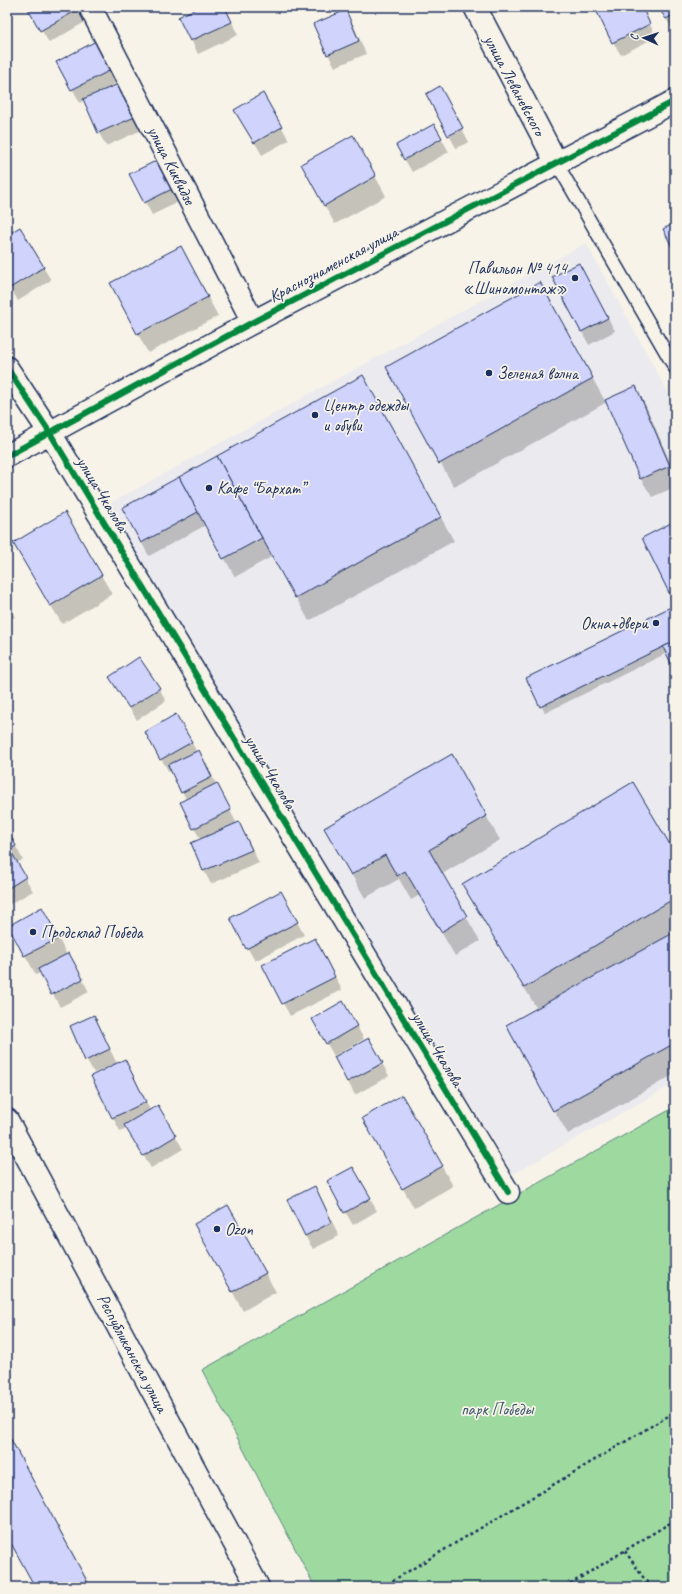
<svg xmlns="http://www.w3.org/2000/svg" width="682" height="1594" font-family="Caveat,sans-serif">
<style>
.built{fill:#ebeaee}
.green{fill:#9edaa0;stroke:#5c847f}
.shadow{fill:#0003}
.building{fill:#d0d4fc;stroke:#1b2f5e}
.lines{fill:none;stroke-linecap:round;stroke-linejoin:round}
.service-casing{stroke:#1b2f5e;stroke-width:15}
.minor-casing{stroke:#1b2f5e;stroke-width:25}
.tertiary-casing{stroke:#1b2f5e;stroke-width:25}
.path{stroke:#1b2f5e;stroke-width:2.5;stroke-dasharray:3 3;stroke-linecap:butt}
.service{stroke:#f7f3e8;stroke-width:12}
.minor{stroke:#f7f3e8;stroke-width:22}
.tertiary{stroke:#f7f3e8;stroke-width:22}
.cycleway-casing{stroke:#f7f3e8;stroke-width:8}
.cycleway{stroke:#00873e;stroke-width:6}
.poi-dot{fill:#1b2f5e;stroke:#f7f3e8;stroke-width:1.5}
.labels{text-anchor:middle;stroke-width:3.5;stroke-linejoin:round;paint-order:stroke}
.street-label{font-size:17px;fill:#1b2f5e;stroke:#f7f3e8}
.poi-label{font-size:17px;fill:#1b2f5e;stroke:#f7f3e8;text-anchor:start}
.park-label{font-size:17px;fill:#3c5a6e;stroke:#f7f3e8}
</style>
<rect width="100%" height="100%" fill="#f7f3e8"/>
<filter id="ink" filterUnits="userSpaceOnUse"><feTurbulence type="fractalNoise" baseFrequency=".025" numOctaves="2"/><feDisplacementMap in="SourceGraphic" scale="8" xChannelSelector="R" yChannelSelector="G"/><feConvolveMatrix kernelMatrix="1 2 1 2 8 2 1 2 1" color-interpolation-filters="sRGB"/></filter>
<g filter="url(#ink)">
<!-- built -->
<path class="built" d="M586 243 675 405V1083L513 1174 105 506Z"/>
<!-- green -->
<path class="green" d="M675 1107V1587H315L202 1370Z"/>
<!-- shadow -->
<g class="shadow">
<path d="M28 7H77L85 22 49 43Z"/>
<path d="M202 7H225L238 35 198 54 180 17Z"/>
<path d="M603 7H642L656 37 621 55 613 42Z"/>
<path d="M659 7H675V31L674 32Z"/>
<path d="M345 11 353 24 366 54 335 67 328 54Z"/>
<path d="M101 39 123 80 111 86 112 87 144 129 106 146 99 133 85 100 80 103 58 62Z"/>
<path d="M263 95 289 140 262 155 236 110Z"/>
<path d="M446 99 469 142 456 148 449 135Z"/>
<path d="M434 125 449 152 412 172 397 146Z"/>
<path d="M364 156 386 196 335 224 324 205Z"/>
<path d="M164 158 185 199 152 215 145 202Z"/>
<path d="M7 237 43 267 51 280 18 301 7 282Z"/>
<path d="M579 264 615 331 589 345 553 278Z"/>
<path d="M191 266 218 316 148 353 111 283Z"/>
<path d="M553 307 605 401 635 388 646 406 675 473V487L652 497 641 479 607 402 454 487 387 368Z"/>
<path d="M363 377 454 541 309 621 273 556 235 577 206 525 149 556 123 509Z"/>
<path d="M25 562 101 575 112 594 62 624Z"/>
<path d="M7 602 15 617 7 621Z"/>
<path d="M675 606V668L667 653 545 713 527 678Z"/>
<path d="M159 688 166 701 137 720 118 690Z"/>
<path d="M176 715 197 752 199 751 237 824 239 823 246 836 259 863 211 884 204 871 192 844 201 840 194 828 186 799 172 771 169 772 146 733Z"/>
<path d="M451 755 500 840 442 874 480 941 455 956 420 895 411 900 399 879 365 898 325 829Z"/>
<path d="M7 830 23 860 16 863 33 891 7 906Z"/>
<path d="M675 855V930L667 935 668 937 675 933V1074L568 1134 554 1110 537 1009 477 908Z"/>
<path d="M288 905 304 935 255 961 231 919Z"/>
<path d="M9 926 53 928 67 955 76 967 89 992 60 1007 41 972 36 975Z"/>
<path d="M322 952 342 990 290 1016 283 1003Z"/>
<path d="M343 1002 364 1039 334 1056 313 1019Z"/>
<path d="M94 1016 117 1064 132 1073 150 1110 158 1106 183 1149 151 1168 127 1128 120 1131 92 1076 111 1067 110 1066 94 1073 86 1060Z"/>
<path d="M376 1052 389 1076 355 1095 335 1058Z"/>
<path d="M402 1096 453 1186 414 1208 363 1118Z"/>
<path d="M360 1181 377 1211 353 1225 328 1182Z"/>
<path d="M322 1200 339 1236 313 1249 305 1236Z"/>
<path d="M195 1224 238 1225 276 1292 243 1311Z"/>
<path d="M7 1432 91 1587H36L7 1534Z"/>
</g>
<!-- building -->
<g class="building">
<path d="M27 7H78L79 9 40 31Z"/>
<path d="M199 7H225L232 22 190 41 178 17Z"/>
<path d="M601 7H642L650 24 612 43 596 10Z"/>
<path d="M658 7H675V14L666 19Z"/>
<path d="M346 10 359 41 327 55 313 24Z"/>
<path d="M102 38 117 67 71 90 56 62Z"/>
<path d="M123 82 137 116 98 133 83 99Z"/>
<path d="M440 86 463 128 448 136 426 94Z"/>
<path d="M263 93 282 127 254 143 234 110Z"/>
<path d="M434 124 442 138 404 160 396 145Z"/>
<path d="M353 135 376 176 324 206 301 164Z"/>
<path d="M164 157 178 186 144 203 129 174Z"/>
<path d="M675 223V253L663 229Z"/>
<path d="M20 227 44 267 10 288 7 284V235Z"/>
<path d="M181 246 208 297 137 334 110 283Z"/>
<path d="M579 263 608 318 581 332 552 277Z"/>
<path d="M540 282 593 378 439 464 386 367Z"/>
<path d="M363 375 441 517 295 598 217 456Z"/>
<path d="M636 386 670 466 640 479 605 400Z"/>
<path d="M217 456 262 538 223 559 179 477Z"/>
<path d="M179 477 198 512 141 543 122 508Z"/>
<path d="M65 512 102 575 50 606 13 543Z"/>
<path d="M675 521V641L540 707 526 678 675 605 642 538Z"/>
<path d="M675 641V671L663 647Z"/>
<path d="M139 657 160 688 129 708 109 677Z"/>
<path d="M176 714 192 742 160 760 145 732Z"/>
<path d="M199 750 212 777 181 793 168 765Z"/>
<path d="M452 754 487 816 429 850 467 916 441 932 405 871 397 876 385 855 351 875 324 828Z"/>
<path d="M633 782 675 853V898L524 988 462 884Z"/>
<path d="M217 783 231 810 193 829 180 802Z"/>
<path d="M239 822 252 850 203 871 191 843Z"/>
<path d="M7 828 16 846 7 851Z"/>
<path d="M13 855 26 877 7 889V858Z"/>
<path d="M281 891 298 922 246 949 230 918Z"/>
<path d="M42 907 59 938 24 956 8 926Z"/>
<path d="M675 932V1043L553 1111 506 1025Z"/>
<path d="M315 938 335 977 282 1004 262 965Z"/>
<path d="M69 953 83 979 51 995 38 969Z"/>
<path d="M343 1001 357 1026 326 1044 312 1019Z"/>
<path d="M94 1015 110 1049 85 1061 70 1026Z"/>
<path d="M369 1038 383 1063 347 1082 334 1057Z"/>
<path d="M125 1059 146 1102 112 1118 91 1076Z"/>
<path d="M402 1095 443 1166 402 1189 362 1118Z"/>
<path d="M158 1105 176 1136 143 1156 124 1125Z"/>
<path d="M353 1167 371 1198 344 1213 327 1181Z"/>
<path d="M315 1186 332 1222 305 1236 287 1200Z"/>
<path d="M228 1205 266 1273 232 1292 194 1224Z"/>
<path d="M7 1432 87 1581 76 1587H35L7 1536Z"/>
</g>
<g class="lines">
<!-- service casing -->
<g class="service-casing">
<path id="service" d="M556 162 675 368"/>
</g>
<!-- minor casing -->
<g class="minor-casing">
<g id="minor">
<path d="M90 7 253 322"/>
<path d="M475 7 556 162"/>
<path d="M7 368 50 433 508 1192"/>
</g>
</g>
<!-- tertiary casing -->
<g class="tertiary-casing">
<g id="tertiary">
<path d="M7 456 253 322 675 101"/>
<path d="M7 1120 258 1587"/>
</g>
</g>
<!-- path -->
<g class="path">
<path d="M625 1551 650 1587"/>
<path d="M382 1587 675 1412"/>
<path d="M565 1587 675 1520"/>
</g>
<!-- service -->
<use href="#service" class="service"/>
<!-- minor -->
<use href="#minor" class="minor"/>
<!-- tertiary -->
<use href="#tertiary" class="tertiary"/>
<!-- cycleway casing -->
<g class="cycleway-casing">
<g id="cycleway">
<path d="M7 368 50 433 508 1192"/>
<path d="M7 456 253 322 675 101"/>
</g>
</g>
<!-- cycleway -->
<use href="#cycleway" class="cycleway"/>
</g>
</g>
<!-- markers -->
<g class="poi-dot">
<circle cx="575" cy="278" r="4"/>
<circle cx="489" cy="373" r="4"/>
<circle cx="315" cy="415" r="4"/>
<circle cx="209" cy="488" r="4"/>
<circle cx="656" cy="623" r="4"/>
<circle cx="33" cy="932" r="4"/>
<circle cx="217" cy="1229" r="4"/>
</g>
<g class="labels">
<!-- street labels -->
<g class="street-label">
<text transform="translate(515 85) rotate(62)" y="6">улица Леваневского</text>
<text transform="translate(172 165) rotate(63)" y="6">улица Киквидзе</text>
<text transform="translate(333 264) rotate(-28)" y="6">Краснознаменская улица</text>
<text transform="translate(103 494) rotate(59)" y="6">улица Чкалова</text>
<text transform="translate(271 772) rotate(59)" y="6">улица Чкалова</text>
<text transform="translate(438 1049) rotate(59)" y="6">улица Чкалова</text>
<text transform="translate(133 1353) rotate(62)" y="6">Республиканская улица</text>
</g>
<!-- poi labels -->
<g class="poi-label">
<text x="567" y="274" text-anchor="end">Павильон № 414<tspan x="567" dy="20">«Шиномонтаж»</tspan></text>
<text x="497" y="379">Зеленая волна</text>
<text x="323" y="411">Центр одежды<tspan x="323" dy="20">и обуви</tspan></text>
<text x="217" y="494">Кафе “Бархат”</text>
<text x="648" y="629" text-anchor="end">Окна+двери</text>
<text x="41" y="938">Продсклад Победа</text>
<text x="225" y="1235">Ozon</text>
</g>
<!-- park labels -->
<g class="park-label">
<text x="497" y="1415">парк Победы</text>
</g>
</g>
<!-- margin -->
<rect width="682" height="1594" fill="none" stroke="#f7f3e8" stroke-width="24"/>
<rect x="12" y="12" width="658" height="1570" fill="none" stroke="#1b2f5e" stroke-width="1.5" filter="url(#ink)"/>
<!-- north arrow -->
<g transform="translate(644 38) rotate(273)" stroke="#f7f3e8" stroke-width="3" paint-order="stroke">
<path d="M0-3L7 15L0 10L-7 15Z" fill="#1b2f5e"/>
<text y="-6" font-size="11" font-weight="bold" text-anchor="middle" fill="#1b2f5e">С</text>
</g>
</svg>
